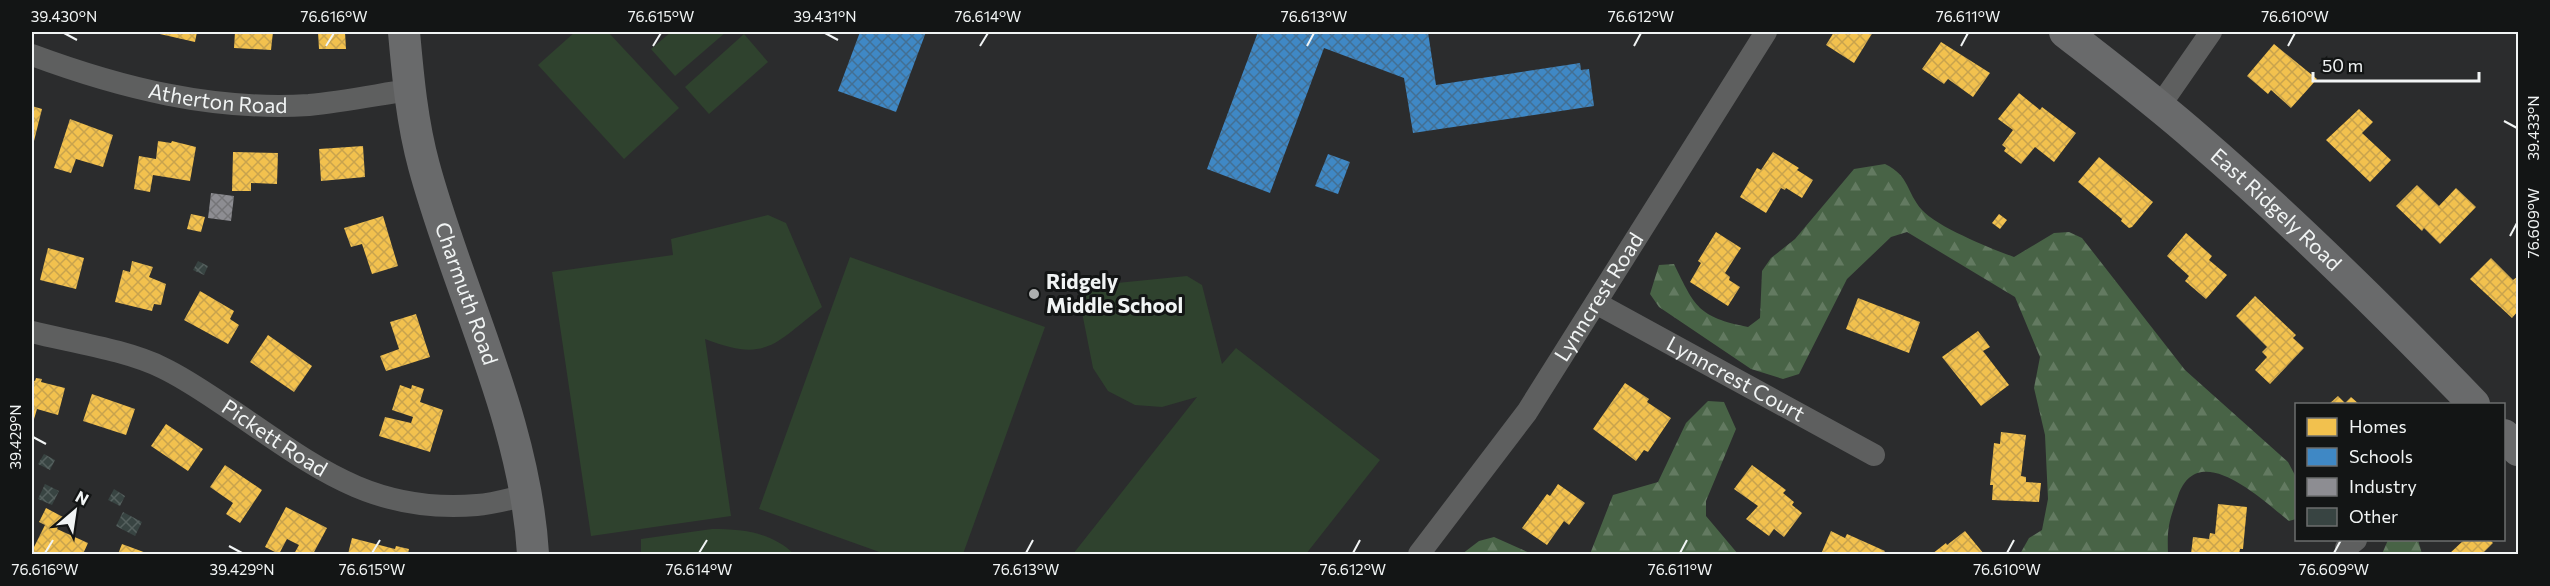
<svg xmlns="http://www.w3.org/2000/svg" width="2550" height="586" font-family="Commissioner,sans-serif">
<style>
.grass{fill:#2f422e}
.forest{fill:url(#forest-firs)}
.homes{fill:url(#homes-cross-hatch)}
.schools{fill:url(#schools-cross-hatch)}
.industry{fill:url(#industry-cross-hatch)}
.building{fill:url(#building-cross-hatch)}
.lines{fill:none;stroke-linecap:round;stroke-linejoin:round}
.street{stroke:#5e5f5f;stroke-width:22}
.secondary{stroke:#696a6b;stroke-width:32}
.ticks{fill:none;stroke:#f1f4f4;stroke-width:2}
.poi-dot{fill:#acaeae;stroke:#131515;stroke-width:2}
.labels{text-anchor:middle;stroke-width:6;stroke-linejoin:round;paint-order:stroke}
.street-label{font-size:21px;fill:#f1f4f4;stroke:#131515}
.poi-label{font-size:21px;font-weight:bold;fill:#f1f4f4;stroke:#131515;text-anchor:start}
.neatline{fill:none;stroke:#f1f4f4;stroke-width:2}
.ticks-label{font-size:15px;text-anchor:middle;fill:#f1f4f4}
</style>
<defs>
<pattern id="forest-firs" width="22" height="20" patternUnits="userSpaceOnUse" patternTransform="scale(1.5)"><rect width="22" height="20" fill="#486346"/><path d="M5 1l3.5 6h-7zM16 11l3.5 6h-7z" fill="#637a61"/></pattern>
<pattern id="homes-cross-hatch" width="8" height="8" patternUnits="userSpaceOnUse" patternTransform="scale(1.5)"><rect width="8" height="8" fill="#f2c14e"/><path d="M0 0l8 8M0 8l8-8" fill="none" stroke="#c8a34d"/></pattern>
<pattern id="schools-cross-hatch" width="8" height="8" patternUnits="userSpaceOnUse" patternTransform="scale(1.5)"><rect width="8" height="8" fill="#3f88c5"/><path d="M0 0l8 8M0 8l8-8" fill="none" stroke="#436f93"/></pattern>
<pattern id="industry-cross-hatch" width="8" height="8" patternUnits="userSpaceOnUse" patternTransform="scale(1.5)"><rect width="8" height="8" fill="#8d8d92"/><path d="M0 0l8 8M0 8l8-8" fill="none" stroke="#757578"/></pattern>
<pattern id="building-cross-hatch" width="8" height="8" patternUnits="userSpaceOnUse" patternTransform="scale(1.5)"><rect width="8" height="8" fill="#384442"/><path d="M0 0l8 8M0 8l8-8" fill="none" stroke="#55605e"/></pattern>
</defs>
<rect width="100%" height="100%" fill="#2b2c2d"/>
<!-- grass -->
<g class="grass">
<path d="M575 32H608L679 108 624 159 538 65Z"/>
<path d="M671 32H726L675 76 651 49Z"/>
<path d="M744 34 768 62 709 114 685 87Z"/>
<path d="M768 215 786 223 822 307C774 344 767 363 705 339L731 516 591 536 552 272 673 255 671 239Z"/>
<path d="M850 257 1045 327 963 554H885L759 509Z"/>
<path d="M1187 276 1202 285 1222 364 1236 348 1380 460 1306 554H1073L1197 397 1162 407 1135 405 1108 391 1093 368 1077 287Z"/>
<path d="M712 529C743 529 771 532 794 554H641V539Z"/>
</g>
<!-- forest -->
<g class="forest">
<path d="M1885 164C1910 176 1906 192 1922 210 1937 227 1992 249 2014 257L2054 233 2069 232 2082 238 2185 370 2288 462 2296 477V519L2289 521C2262 500 2198 438 2178 496 2169 521 2167 527 2168 554H2020L2029 538 2042 530 2048 499 2045 435 2034 388 2040 357 2015 297 1907 232 1891 237 1847 279 1799 374 1783 379 1751 369 1659 307 1650 294 1659 265 1674 264C1695 307 1698 317 1748 327L1760 318 1762 271 1771 258 1795 239 1854 169Z"/>
<path d="M1708 401 1724 402 1736 429 1706 501V516L1738 554H1590L1613 495 1658 482 1686 423Z"/>
<path d="M1494 537 1532 554H1462L1479 541Z"/>
<path d="M2388 540H2418L2422 554H2382Z"/>
</g>
<!-- homes -->
<g class="homes">
<path d="M151 32H197L195 42Z"/>
<path d="M235 32H273L271 50 234 48Z"/>
<path d="M318 32H345L346 49H319Z"/>
<path d="M1834 32H1873L1854 63 1826 45Z"/>
<path d="M1941 42 1990 73 1973 97 1948 79 1944 84 1922 69Z"/>
<path d="M2274 44 2317 79 2291 108 2271 90 2268 94 2247 76Z"/>
<path d="M2019 93 2040 110 2042 107 2076 133 2054 162 2035 147 2021 164 2004 151 2006 148 2002 145 2013 130 1998 119Z"/>
<path d="M32 106 42 109 34 141H32Z"/>
<path d="M2359 109 2373 122 2362 133 2391 160 2370 182 2326 140Z"/>
<path d="M70 119 113 135 103 167 76 159 71 173 54 168Z"/>
<path d="M158 141 171 143 172 141 196 147 190 181 153 175 150 192 134 189 139 156 156 159Z"/>
<path d="M363 146 365 177 321 181 319 149Z"/>
<path d="M233 152 278 153 277 184 251 183V191H232Z"/>
<path d="M1773 152 1799 168 1797 170 1813 180 1802 198 1786 188 1785 190 1781 188 1766 213 1740 197 1757 168 1761 170Z"/>
<path d="M2099 157 2153 202 2132 227 2129 228 2121 221 2122 219 2078 182Z"/>
<path d="M2417 185 2439 206 2456 188 2476 207 2440 244 2424 228 2422 231 2396 206Z"/>
<path d="M191 214 205 217 201 232 187 229Z"/>
<path d="M1999 214 2007 220 2000 229 1992 223Z"/>
<path d="M383 216 398 266 372 274 362 244 351 247 344 228Z"/>
<path d="M1716 232 1741 248 1725 273 1730 277 1729 280 1740 287 1728 306 1690 282 1701 263 1698 261Z"/>
<path d="M2186 233 2212 256 2209 260 2227 275 2206 299 2185 281 2189 276 2167 256Z"/>
<path d="M48 248 84 258 76 289 40 280Z"/>
<path d="M2491 258 2513 280 2517 277 2518 278V311L2512 318 2470 279Z"/>
<path d="M132 261 153 267 149 277 166 284 161 305 154 304 152 311 115 302 123 270 130 272Z"/>
<path d="M200 291 234 311 230 319 239 325 228 344 184 320Z"/>
<path d="M2255 296 2296 335 2293 338 2304 348 2270 384 2255 370 2267 357 2262 352 2267 347 2236 316Z"/>
<path d="M1858 298 1920 322 1909 353 1846 329Z"/>
<path d="M416 314 430 357 386 371 380 356 399 349 390 322Z"/>
<path d="M1978 331 1990 347 1983 351 2009 385 1981 406 1942 357Z"/>
<path d="M268 335 312 366 294 392 250 362Z"/>
<path d="M36 378 42 379 41 382 65 388 58 415 37 409 32 426V380L35 381Z"/>
<path d="M1625 383 1649 399 1647 402 1671 418 1648 452 1644 450 1636 461 1593 429Z"/>
<path d="M400 385 411 389 412 385 424 389 420 402 443 410 430 452 379 436 385 417 411 423 413 417 392 410Z"/>
<path d="M92 394 135 409 126 435 83 421Z"/>
<path d="M2338 396 2345 403 2351 397 2359 404H2329Z"/>
<path d="M166 424 203 449 188 471 151 446Z"/>
<path d="M2001 432 2026 435 2021 476 2026 477V482L2041 483 2039 502 1992 500 1993 485H1990L1994 443 2000 444Z"/>
<path d="M225 465 262 490 240 523 226 514 233 503 210 487Z"/>
<path d="M1752 465 1786 490 1783 493 1794 502 1792 505 1802 513 1784 537 1774 529 1769 536 1746 519 1758 506 1734 489Z"/>
<path d="M1558 484 1585 503 1569 525 1564 521 1547 545 1522 528 1547 494 1550 496Z"/>
<path d="M2218 504 2247 507 2243 549H2240L2239 554H2191L2193 537 2209 539 2210 533 2215 534Z"/>
<path d="M286 507 327 528 313 554H294L299 545 287 539 279 554 265 547Z"/>
<path d="M46 508 63 517 57 529 88 543 83 554H39L32 551 45 525 39 522Z"/>
<path d="M1831 531 1845 538 1847 534 1885 551 1883 554H1821Z"/>
<path d="M1965 531 1984 554H1932L1946 543 1947 545Z"/>
<path d="M352 538 395 549 396 546 409 549 408 554H348Z"/>
<path d="M2464 540H2490L2493 543 2482 554H2449Z"/>
<path d="M122 544 149 554H118Z"/>
</g>
<!-- schools -->
<g class="schools">
<path d="M860 32H926L896 112 838 91Z"/>
<path d="M1258 32H1428L1436 85 1580 63 1581 70 1589 69 1594 106 1413 133 1404 78 1324 48 1270 193 1207 169Z"/>
<path d="M1328 154 1350 162 1338 194 1315 186Z"/>
</g>
<!-- industry -->
<path class="industry" d="M211 193 234 196 231 221 208 218Z"/>
<!-- building -->
<g class="building">
<path d="M198 261 208 266 204 275 193 270Z"/>
<path d="M44 454 55 460 50 470 38 464Z"/>
<path d="M45 484 59 491 52 505 38 499Z"/>
<path d="M114 489 125 496 120 506 108 500Z"/>
<path d="M123 512 142 522 135 536 116 526Z"/>
</g>
<g class="lines">
<!-- street -->
<g class="street">
<path id="s1" d="M32 55C121 88 213 111 309 105 342 102 376 95 409 90"/>
<path d="M2159 107 2211 32"/>
<path id="s2" d="M1596 303 1874 455"/>
<path id="s3" d="M32 332C72 342 127 350 163 368 188 380 210 396 233 411 314 466 372 514 477 505 493 504 510 499 526 495"/>
<path d="M2346 548 2356 540"/>
<path id="s4" d="M1419 554 1527 412 1766 32"/>
</g>
<!-- secondary -->
<g class="secondary">
<path id="s5" d="M404 32C408 77 412 122 424 166 459 295 525 419 533 554"/>
<path id="s6" d="M2065 32C2110 67 2156 102 2199 140 2295 223 2386 313 2474 404"/>
<path d="M2504 435 2518 450"/>
</g>
</g>
<!-- ticks -->
<path class="ticks" d="M64 33 77 40M825 33 838 40M326 46 334 33M653 46 661 33M980 46 988 33M1307 46 1314 33M1634 46 1641 33M1961 46 1968 33M2288 46 2295 33M2504 121 2517 128M2510 236 2517 223M33 437 46 444M229 546 242 553M45 553 53 540M372 553 380 540M699 553 707 540M1026 553 1033 540M1353 553 1360 540M1680 553 1687 540M2007 553 2014 540M2334 553 2341 540"/>
<!-- markers -->
<circle class="poi-dot" cx="1034" cy="294" r="6"/>
<g class="labels">
<!-- street labels -->
<g class="street-label">
<text dy="7" stroke="none"><textPath href="#s1" startOffset="192">Atherton Road</textPath></text>
<text dy="7" stroke="none"><textPath href="#s6" startOffset="276">East Ridgely Road</textPath></text>
<text dy="7" stroke="none"><textPath href="#s5" startOffset="270">Charmuth Road</textPath></text>
<text dy="7" stroke="none"><textPath href="#s4" startOffset="314">Lynncrest Road</textPath></text>
<text dy="7" stroke="none"><textPath href="#s2" startOffset="159">Lynncrest Court</textPath></text>
<text dy="7" stroke="none"><textPath href="#s3" startOffset="268">Pickett Road</textPath></text>
</g>
<!-- poi labels -->
<g class="poi-label">
<text x="1046" y="289">Ridgely<tspan x="1046" dy="24">Middle School</tspan></text>
</g>
</g>
<!-- border -->
<rect width="2550" height="586" fill="none" stroke="#131515" stroke-width="66"/>
<!-- legend -->
<rect x="2295" y="403" width="210" height="138" fill="#131515" stroke="#6c6e6e" stroke-width="1.5"/>
<rect x="2307" y="418" width="30" height="18" fill="#f2c14e" stroke="#6c6e6e" stroke-width="1.5"/>
<text x="2349" y="433" font-size="18" fill="#f1f4f4">Homes</text>
<rect x="2307" y="448" width="30" height="18" fill="#3f88c5" stroke="#6c6e6e" stroke-width="1.5"/>
<text x="2349" y="463" font-size="18" fill="#f1f4f4">Schools</text>
<rect x="2307" y="478" width="30" height="18" fill="#8d8d92" stroke="#6c6e6e" stroke-width="1.5"/>
<text x="2349" y="493" font-size="18" fill="#f1f4f4">Industry</text>
<rect x="2307" y="508" width="30" height="18" fill="#384442" stroke="#6c6e6e" stroke-width="1.5"/>
<text x="2349" y="523" font-size="18" fill="#f1f4f4">Other</text>
<!-- north arrow -->
<g transform="translate(75 511) rotate(29)" stroke="#131515" stroke-width="4.5" paint-order="stroke">
<path d="M0-4.5L10 22L0 15L-10 22Z" fill="#f1f4f4"/>
<text y="-9" font-size="16" font-weight="bold" text-anchor="middle" fill="#f1f4f4">N</text>
</g>
<!-- scale -->
<path d="M2313 72v9h166v-9" fill="none" stroke="#f1f4f4" stroke-width="3"/>
<text x="2322" y="72" font-size="18" fill="#f1f4f4" stroke="#131515" stroke-width="4.5" paint-order="stroke">50 m</text>
<rect x="33" y="33" width="2484" height="520" class="neatline"/>
<g class="ticks-label">
<text x="64" y="22">39.430°N</text>
<text x="334" y="22">76.616°W</text>
<text x="661" y="22">76.615°W</text>
<text x="825" y="22">39.431°N</text>
<text x="988" y="22">76.614°W</text>
<text x="1314" y="22">76.613°W</text>
<text x="1641" y="22">76.612°W</text>
<text x="1968" y="22">76.611°W</text>
<text x="2295" y="22">76.610°W</text>
<text transform="translate(2534 128) rotate(-90)" y="5">39.433°N</text>
<text transform="translate(2534 223) rotate(-90)" y="5">76.609°W</text>
<text transform="translate(16 437) rotate(-90)" y="5">39.429°N</text>
<text x="45" y="575">76.616°W</text>
<text x="242" y="575">39.429°N</text>
<text x="372" y="575">76.615°W</text>
<text x="699" y="575">76.614°W</text>
<text x="1026" y="575">76.613°W</text>
<text x="1353" y="575">76.612°W</text>
<text x="1680" y="575">76.611°W</text>
<text x="2007" y="575">76.610°W</text>
<text x="2334" y="575">76.609°W</text>
</g>
</svg>
